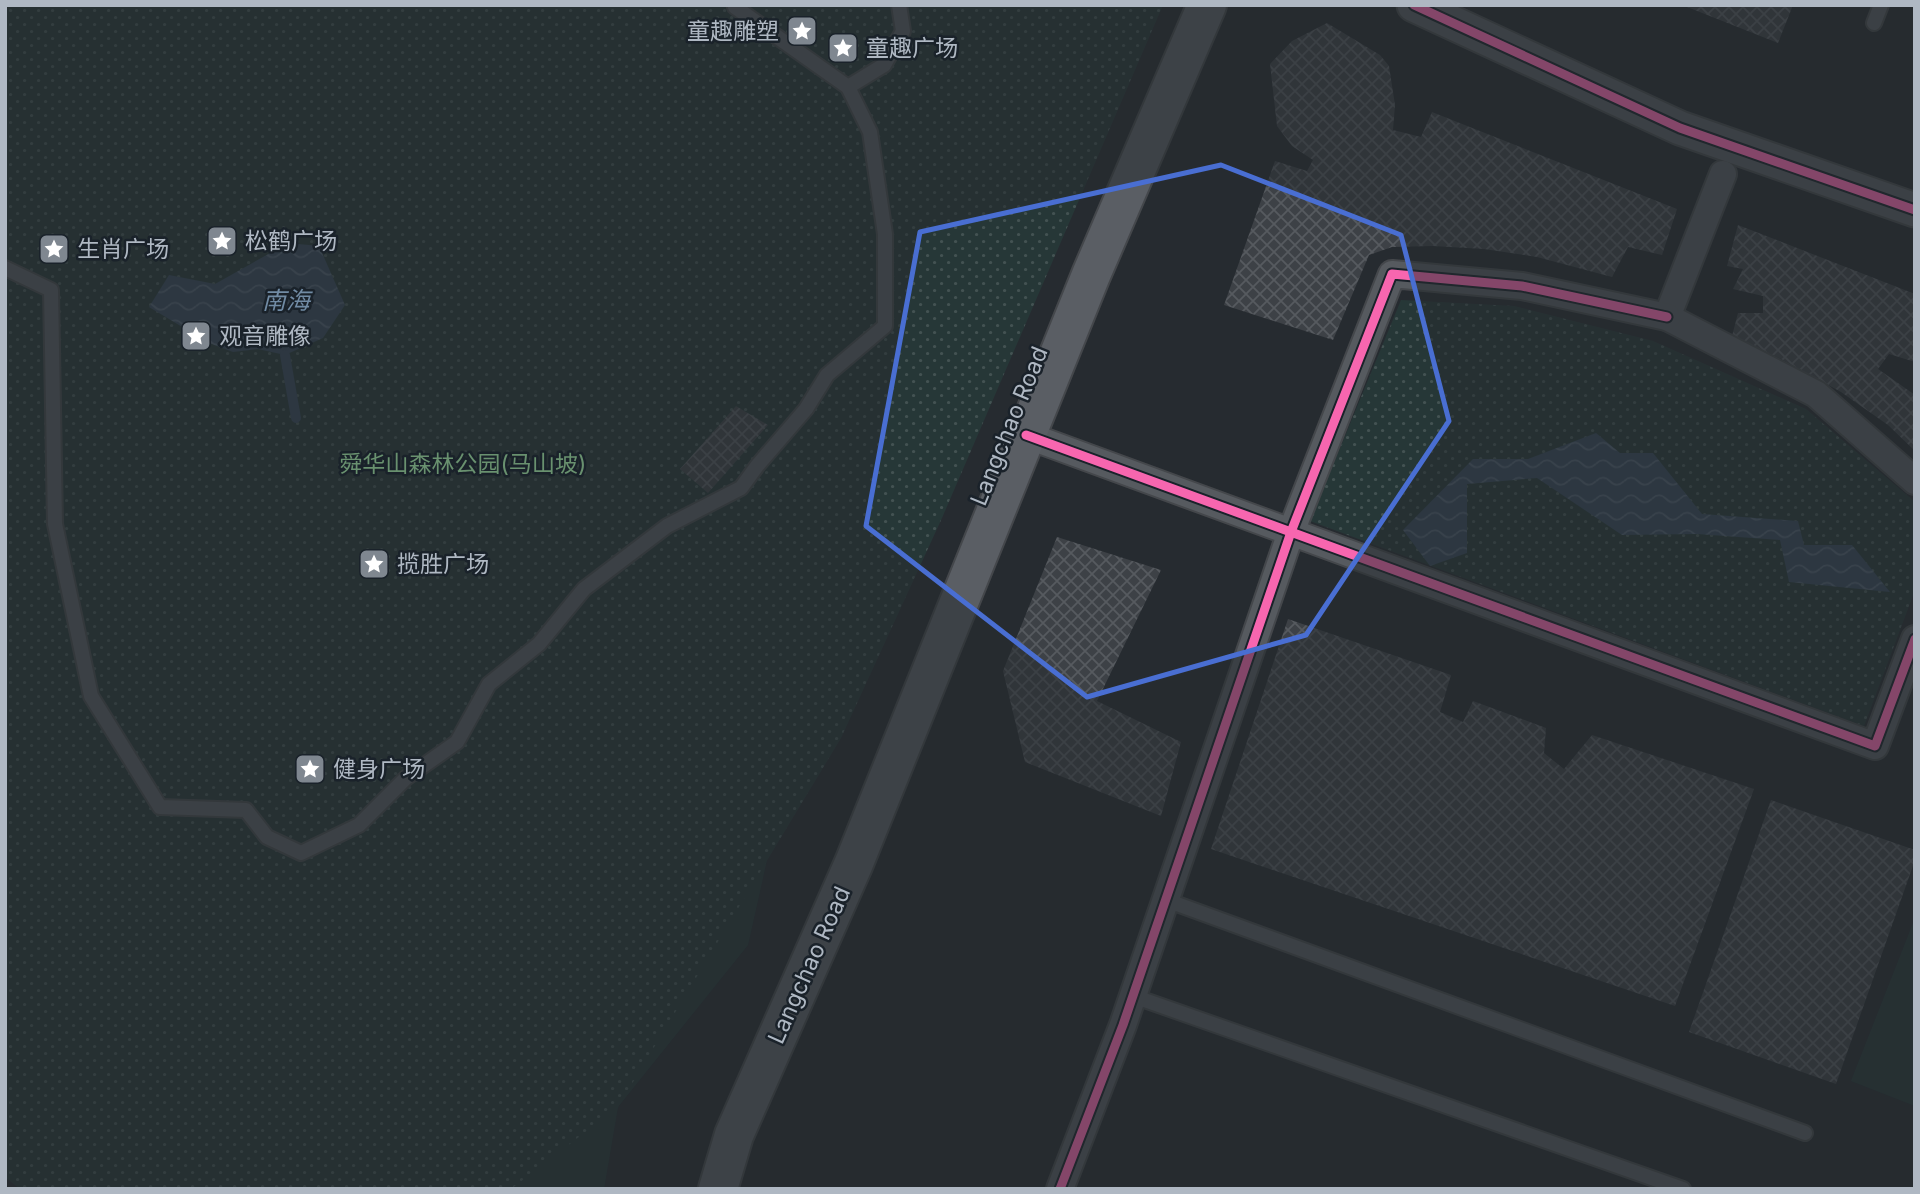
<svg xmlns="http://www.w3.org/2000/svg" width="1920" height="1194" font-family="Inter,'Noto Sans SC',sans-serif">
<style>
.grass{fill:#263737}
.park{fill:url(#park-dots)}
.water{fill:url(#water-waves)}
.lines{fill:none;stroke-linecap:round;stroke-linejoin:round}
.stream{stroke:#354557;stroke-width:10}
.building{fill:url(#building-cross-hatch)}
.service-casing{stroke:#44474b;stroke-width:18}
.minor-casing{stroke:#44474b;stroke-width:30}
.tertiary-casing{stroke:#44474b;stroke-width:37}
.secondary-casing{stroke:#44474b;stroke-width:42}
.service{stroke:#565a5f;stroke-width:14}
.minor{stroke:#565a5f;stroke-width:26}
.tertiary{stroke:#565a5f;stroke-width:33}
.secondary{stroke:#5a5e64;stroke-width:38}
.cycleway-casing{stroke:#1a222a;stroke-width:13}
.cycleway{stroke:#f766af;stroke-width:9}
.marked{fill:none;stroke:#496ed2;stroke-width:5;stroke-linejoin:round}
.labels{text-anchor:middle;stroke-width:5;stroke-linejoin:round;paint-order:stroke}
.poi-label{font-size:23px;fill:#afb8c3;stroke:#1a222a;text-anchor:start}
.street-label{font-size:23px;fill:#afb8c3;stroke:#1a222a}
.park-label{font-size:23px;fill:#69916f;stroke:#1a222a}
.water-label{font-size:24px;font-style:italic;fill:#718ba4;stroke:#1a222a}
</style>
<defs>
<pattern id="park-dots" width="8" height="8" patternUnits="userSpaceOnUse" patternTransform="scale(1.75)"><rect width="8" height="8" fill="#263737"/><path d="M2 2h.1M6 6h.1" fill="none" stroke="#435252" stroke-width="1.8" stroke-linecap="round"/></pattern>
<pattern id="water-waves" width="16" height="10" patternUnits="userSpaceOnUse" patternTransform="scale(1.75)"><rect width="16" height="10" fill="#354557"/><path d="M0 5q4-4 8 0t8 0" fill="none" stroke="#505e6e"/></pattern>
<pattern id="building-cross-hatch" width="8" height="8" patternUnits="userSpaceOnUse" patternTransform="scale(1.75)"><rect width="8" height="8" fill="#3d4146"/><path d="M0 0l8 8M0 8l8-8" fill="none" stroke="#565a5f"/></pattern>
</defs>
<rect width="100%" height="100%" fill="#262b30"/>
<!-- grass -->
<g class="grass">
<path d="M767 860 748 945 618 1107 604 1189H504Z"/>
<path d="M1915 918V1106L1851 1081Z"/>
</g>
<!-- park -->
<g class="park">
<path d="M5 5H1163L942 518 841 738 618 1107 511 1189H20L5 1177Z"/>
<path d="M1401 300 1514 306 1653 341 1806 409 1915 502V590L1864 726 1310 521Z"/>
</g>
<!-- water -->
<g class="water">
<path d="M288 243 319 246 345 305 323 338 285 355 258 349 233 352 209 343 149 307 169 275 215 284Z"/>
<path d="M1596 433 1620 453H1653L1702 514 1798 521 1804 545H1852L1890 592 1789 582 1780 540 1697 534 1622 535 1537 478 1467 484V553L1430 566 1403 530 1473 459H1528Z"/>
</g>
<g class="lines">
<!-- stream -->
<path class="stream" d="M285 355 296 418"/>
</g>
<!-- building -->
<g class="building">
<path d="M1682 5H1793L1778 43Z"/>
<path d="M1327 23 1380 55 1389 66 1395 105 1393 130 1421 137 1432 112 1677 209 1662 255 1628 247 1612 277 1537 257 1484 249 1433 246 1392 247 1369 255 1333 340 1224 305 1275 161 1307 171 1313 160 1292 146 1277 126 1270 64 1292 41Z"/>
<path d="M1738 225 1915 294V362L1889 354 1878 369 1915 395V451L1888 425 1841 392 1781 359 1732 336 1738 313H1763V296L1733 289 1743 269 1727 266Z"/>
<path d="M736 406 768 425 708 493 680 469Z"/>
<path d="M1057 537 1161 570 1097 701 1181 742 1161 816 1025 762 1003 671Z"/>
<path d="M1288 619 1451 675 1440 712 1463 722 1473 701 1546 728 1544 753 1564 769 1592 735 1754 789 1675 1006 1211 849Z"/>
<path d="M1771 800 1915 850V860L1836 1084 1689 1032Z"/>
</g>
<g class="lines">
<!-- service casing -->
<g class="service-casing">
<g id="service">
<path d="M1874 23 1881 5"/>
<path d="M848 87 884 65 903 31 899 5"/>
<path d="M5 268 51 290 55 524 91 696 160 807 246 810 267 837 301 853 359 825 406 778 457 742 489 684 539 644 584 589 667 526 741 488 757 466 806 409 827 375 885 326V234L870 132 848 87 735 7"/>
<path d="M1166 900 1805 1133"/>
<path d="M1133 996 1683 1189"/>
</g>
</g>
<!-- minor casing -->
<g class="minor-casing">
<g id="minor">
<path d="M1723 174 1667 317 1816 394 1915 481"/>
<path d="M1026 435 1875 746 1915 639"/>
<path d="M1060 1189 1123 1025 1291 532 1392 274 1522 286 1667 317"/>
</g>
</g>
<!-- tertiary casing -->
<g class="tertiary-casing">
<path id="tertiary" d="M1414 5 1680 128 1915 210"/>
</g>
<!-- secondary casing -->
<g class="secondary-casing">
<path id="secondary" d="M718 1189 734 1135 854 863 1091 275 1207 5"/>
</g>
<!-- service -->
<use href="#service" class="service"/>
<!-- minor -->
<use href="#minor" class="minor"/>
<!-- tertiary -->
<use href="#tertiary" class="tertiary"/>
<!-- secondary -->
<use href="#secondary" class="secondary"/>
<!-- cycleway casing -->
<g class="cycleway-casing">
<g id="cycleway">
<path d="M1414 5 1680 128 1915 210"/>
<path d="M1026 435 1875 746 1915 639"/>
<path d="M1060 1189 1123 1025 1291 532 1392 274 1522 286 1667 317"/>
</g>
</g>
<!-- cycleway -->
<use href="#cycleway" class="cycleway"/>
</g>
<!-- marked area -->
<path d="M0 0H1920V1194H0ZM1221 165 1401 235 1449 421 1306 635 1087 697 866 526 920 232Z" fill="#262b30" fill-opacity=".55" fill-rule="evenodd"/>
<path class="marked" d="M1221 165 1401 235 1449 421 1306 635 1087 697 866 526 920 232Z"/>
<!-- icons -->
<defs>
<g id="sight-square" transform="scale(1.575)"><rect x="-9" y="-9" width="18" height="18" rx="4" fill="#7f8790" stroke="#1a222a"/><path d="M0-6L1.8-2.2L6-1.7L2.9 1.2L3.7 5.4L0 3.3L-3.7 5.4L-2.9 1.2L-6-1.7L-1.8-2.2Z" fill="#fff"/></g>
</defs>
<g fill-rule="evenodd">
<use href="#sight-square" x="802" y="31"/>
<use href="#sight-square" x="843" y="48"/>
<use href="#sight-square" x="222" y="241"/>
<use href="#sight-square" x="54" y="249"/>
<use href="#sight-square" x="196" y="336"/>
<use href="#sight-square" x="374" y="564"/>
<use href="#sight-square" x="310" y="769"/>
</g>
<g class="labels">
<!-- poi labels -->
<g class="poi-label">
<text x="779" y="39" text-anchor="end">童趣雕塑</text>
<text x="866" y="56">童趣广场</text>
<text x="245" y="249">松鹤广场</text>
<text x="77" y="257">生肖广场</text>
<text x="219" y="344">观音雕像</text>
<text x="397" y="572">揽胜广场</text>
<text x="333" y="777">健身广场</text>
</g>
<!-- street labels -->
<g class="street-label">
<text transform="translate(1009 426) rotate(-68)" y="8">Langchao Road</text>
<text transform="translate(809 965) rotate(-66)" y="8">Langchao Road</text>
</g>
<!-- park labels -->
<g class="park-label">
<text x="463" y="472">舜华山森林公园(马山坡)</text>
</g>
<!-- water labels -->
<g class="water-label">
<text x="286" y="309">南海</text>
</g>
</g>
<!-- border -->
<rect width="1920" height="1194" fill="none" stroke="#afb8c3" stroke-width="14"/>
</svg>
